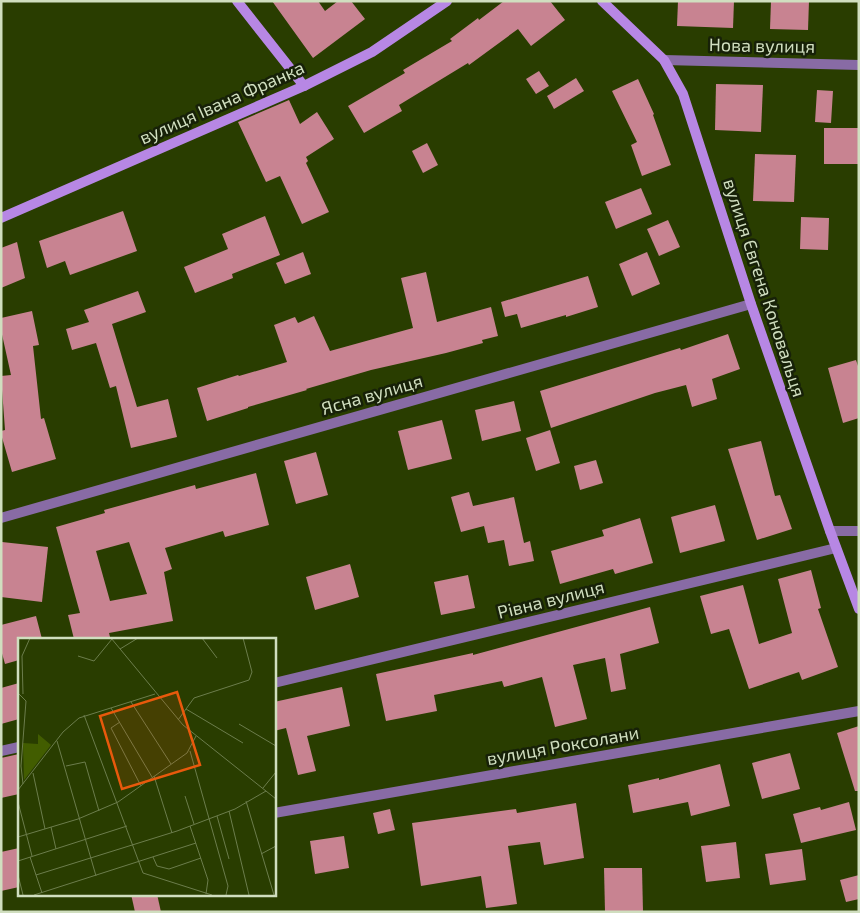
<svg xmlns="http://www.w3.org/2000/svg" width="860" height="913" font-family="'Exo 2',sans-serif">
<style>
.building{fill:#c88391;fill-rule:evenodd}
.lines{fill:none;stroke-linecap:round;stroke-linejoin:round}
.street{stroke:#886ba5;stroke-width:10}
.secondary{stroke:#b787e4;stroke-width:10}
.labels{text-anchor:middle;stroke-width:5;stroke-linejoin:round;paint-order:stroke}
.street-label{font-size:18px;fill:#d0debf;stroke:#172108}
.inset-road{fill:none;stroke:#6c7d4c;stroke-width:1}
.view{fill:#e8590c;fill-opacity:0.15;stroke:#e8590c;stroke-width:2.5}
.inset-edge{fill:none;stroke:#d0debf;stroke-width:2.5}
</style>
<rect width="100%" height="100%" fill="#293d00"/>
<!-- building -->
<g class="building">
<path d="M272 1H318L325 11 338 1H351L365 19 313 58Z"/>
<path d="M504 1H550L565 20 531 46 518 29 469 65 468 63 399 105 402 111 364 133 348 106 405 73 403 70 452 41 450 39 478 18 479 20Z"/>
<path d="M678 1H734L733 28 677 26Z"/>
<path d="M771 1H809L808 30 770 29Z"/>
<path d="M539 71 549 86 536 94 526 79Z"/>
<path d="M576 78 584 91 554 109 547 96Z"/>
<path d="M638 79 654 114 653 115 671 165 642 176 631 145 637 142 612 91Z"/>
<path d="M716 84 763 85 761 132 715 130Z"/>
<path d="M817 90 833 91 831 123 815 122Z"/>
<path d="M289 100 300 124 317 112 334 139 306 157 308 161 306 163 329 212 302 224 280 176 266 182 238 122Z"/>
<rect x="824" y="128" width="35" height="36"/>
<path d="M427 143 438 165 423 173 412 151Z"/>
<path d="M755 154 796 155 794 202 753 201Z"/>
<path d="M641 188 652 214 616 229 605 202Z"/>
<path d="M123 211 137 251 70 275 65 261 47 268 39 241Z"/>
<path d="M265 216 280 255 232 274 233 278 195 293 184 267 228 249 222 234Z"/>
<path d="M801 217 829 218 828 250 800 249Z"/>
<path d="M668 220 680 247 659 256 647 229Z"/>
<path d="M17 242 25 278 1 288V248Z"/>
<path d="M303 252 311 274 285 284 276 263Z"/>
<path d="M647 252 660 284 632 296 619 264Z"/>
<path d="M426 272 437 322 491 307 498 336 482 340 483 343 446 353 371 370 306 389 307 390 248 407V408L207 421 197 388 238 375 239 376 287 362 274 325 295 317 298 323 314 316 330 351 413 328 401 278Z"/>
<path d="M588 276 598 307 566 317V315L521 328 517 314 505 317 501 302Z"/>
<path d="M138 291 146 312 112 324 137 407 168 399 177 437 131 448 116 386 110 388 96 343 72 350 66 329 89 322 84 310Z"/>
<path d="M32 311 39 345 33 346 41 419 44 418 56 459 12 472 1 434V431L5 430 1 376 11 375 1 330V318Z"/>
<path d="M728 334 740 369 712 379 717 399 692 407 686 385 655 393 551 428 540 391 680 348 681 350Z"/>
<path d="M856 360 859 369V418L843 423 828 368Z"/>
<path d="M514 401 521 431 482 441 475 410Z"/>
<path d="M442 420 452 459 408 470 398 431Z"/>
<path d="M550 430 560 463 536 471 526 438Z"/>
<path d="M761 441 775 496 780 495 792 529 757 540 728 449Z"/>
<path d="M316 452 328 495 296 504 284 461Z"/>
<path d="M596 460 603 483 580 490 574 466Z"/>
<path d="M256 473 269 525 225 537 223 531 165 548 172 569 164 572 173 621 109 633 110 637 101 639H74L68 615 80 613 56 527 105 513 104 510 195 485 196 489ZM129 542 147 594 110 601 96 551Z"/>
<path d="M469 492 473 506 514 497 524 543 530 541 534 561 509 566 504 540 488 543 484 526 461 532 451 497Z"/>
<path d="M715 505 725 541 680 553 671 517Z"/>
<path d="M640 518 653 563 615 574 613 569 560 584 551 551 604 536 602 530Z"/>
<path d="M2 542 48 547 42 602 1 597Z"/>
<path d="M350 564 359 597 315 610 306 577Z"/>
<path d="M811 570 821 608 818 609 838 667 802 680 799 672 749 689 729 629 711 634 700 596 743 585 759 644 792 633 778 579Z"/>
<path d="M468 575 475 608 441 615 434 582Z"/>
<path d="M650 607 659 643 620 654 626 689 611 692 605 658 573 665 587 719 555 727 542 677 504 687 502 681 434 695 437 711 386 721 376 674 473 653V655Z"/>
<path d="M36 616 42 639H19V660L5 664 1 650V625Z"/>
<path d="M19 683V719L1 724V688Z"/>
<path d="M342 687 350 726 307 736 316 771 298 775 286 728 274 731V702Z"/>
<path d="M859 726V791H855L837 733Z"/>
<path d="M790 753 800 789 762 799 752 763Z"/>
<path d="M19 754V794L1 798V758Z"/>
<path d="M720 764 730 806 691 816 688 802 633 813 628 785 659 778V780Z"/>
<path d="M849 802 856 830 801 843 793 814 820 807 821 810Z"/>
<path d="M576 803 584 858 544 865 540 842 508 846 517 904 486 908 481 876 421 886 412 823 516 809 517 813Z"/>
<path d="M390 809 395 830 378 834 373 813Z"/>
<path d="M344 836 349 868 315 874 310 841Z"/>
<path d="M736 842 740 878 706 882 701 846Z"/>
<path d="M19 848V887L1 891V852Z"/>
<path d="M802 849 806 880 770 885 765 854Z"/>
<path d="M604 868H642L643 912H605Z"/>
<path d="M859 875V899L846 902 840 880Z"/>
<path d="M131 894H157L161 912H135Z"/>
</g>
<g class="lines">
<!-- street -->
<g class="street">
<path d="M664 60 859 65"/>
<path d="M1 518 751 304"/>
<path d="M830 531H859"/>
<path d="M274 683 836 548"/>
<path d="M1 751 19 747"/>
<path d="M274 813 859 711"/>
</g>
<!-- secondary -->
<g class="secondary">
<path d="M237 1 304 86"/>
<path d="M602 1 664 60 683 94 751 304 830 531 859 609"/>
<path d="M1 218 304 86 372 52 447 1"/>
</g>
</g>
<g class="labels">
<!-- street labels -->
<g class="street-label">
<text transform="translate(762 46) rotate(1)" y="6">Нова вулиця</text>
<text transform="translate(222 103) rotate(-24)" y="6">вулиця Івана Франка</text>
<text transform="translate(764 288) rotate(72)" y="6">вулиця Євгена Коновальця</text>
<text transform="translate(372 395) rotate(-16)" y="6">Ясна вулиця</text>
<text transform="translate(551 600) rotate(-14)" y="6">Рівна вулиця</text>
<text transform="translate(563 746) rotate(-10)" y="6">вулиця Роксолани</text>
</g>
</g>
<!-- overview -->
<g transform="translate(18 638)">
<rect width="258" height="258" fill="#293d00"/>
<path d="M20 96 33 107 6 142 5 105 20 106Z" fill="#425d00"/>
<path class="inset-road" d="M93 0 165 87 258 161M184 0 199 20M102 11 120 0M60 18 76 23 94 1M0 55 8 63 3 128 5 146M5 56 4 18 12 0M113 64 153 126M93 70 134 139M168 71 225 105M66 77 125 235 194 257M160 82 176 60 231 42 234 34 225 0M102 84 93 90 123 148M221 86 258 108M39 103 78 238M172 113 210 248 208 257M48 128 67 124 81 173M15 135 27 191M136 138 154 195M245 150 258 134M0 152 45 94 61 80 137 56M167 158 176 186M228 163 256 257M0 164 14 218M211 173 231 257M199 178 211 221M172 188 190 242 188 256M33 189 38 211M0 199 60 181 100 164 169 115 178 98M243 216 258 208M12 219 24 255M135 219 139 228 151 231 183 220M0 223 109 188M0 237 5 257M18 237 159 193 217 171 248 153M16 257 178 205"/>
<path class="view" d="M159 54 182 127 104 151 82 78Z"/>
<rect width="258" height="258" class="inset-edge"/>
</g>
<!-- border -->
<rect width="860" height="913" fill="none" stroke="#d0debf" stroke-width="5"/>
</svg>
